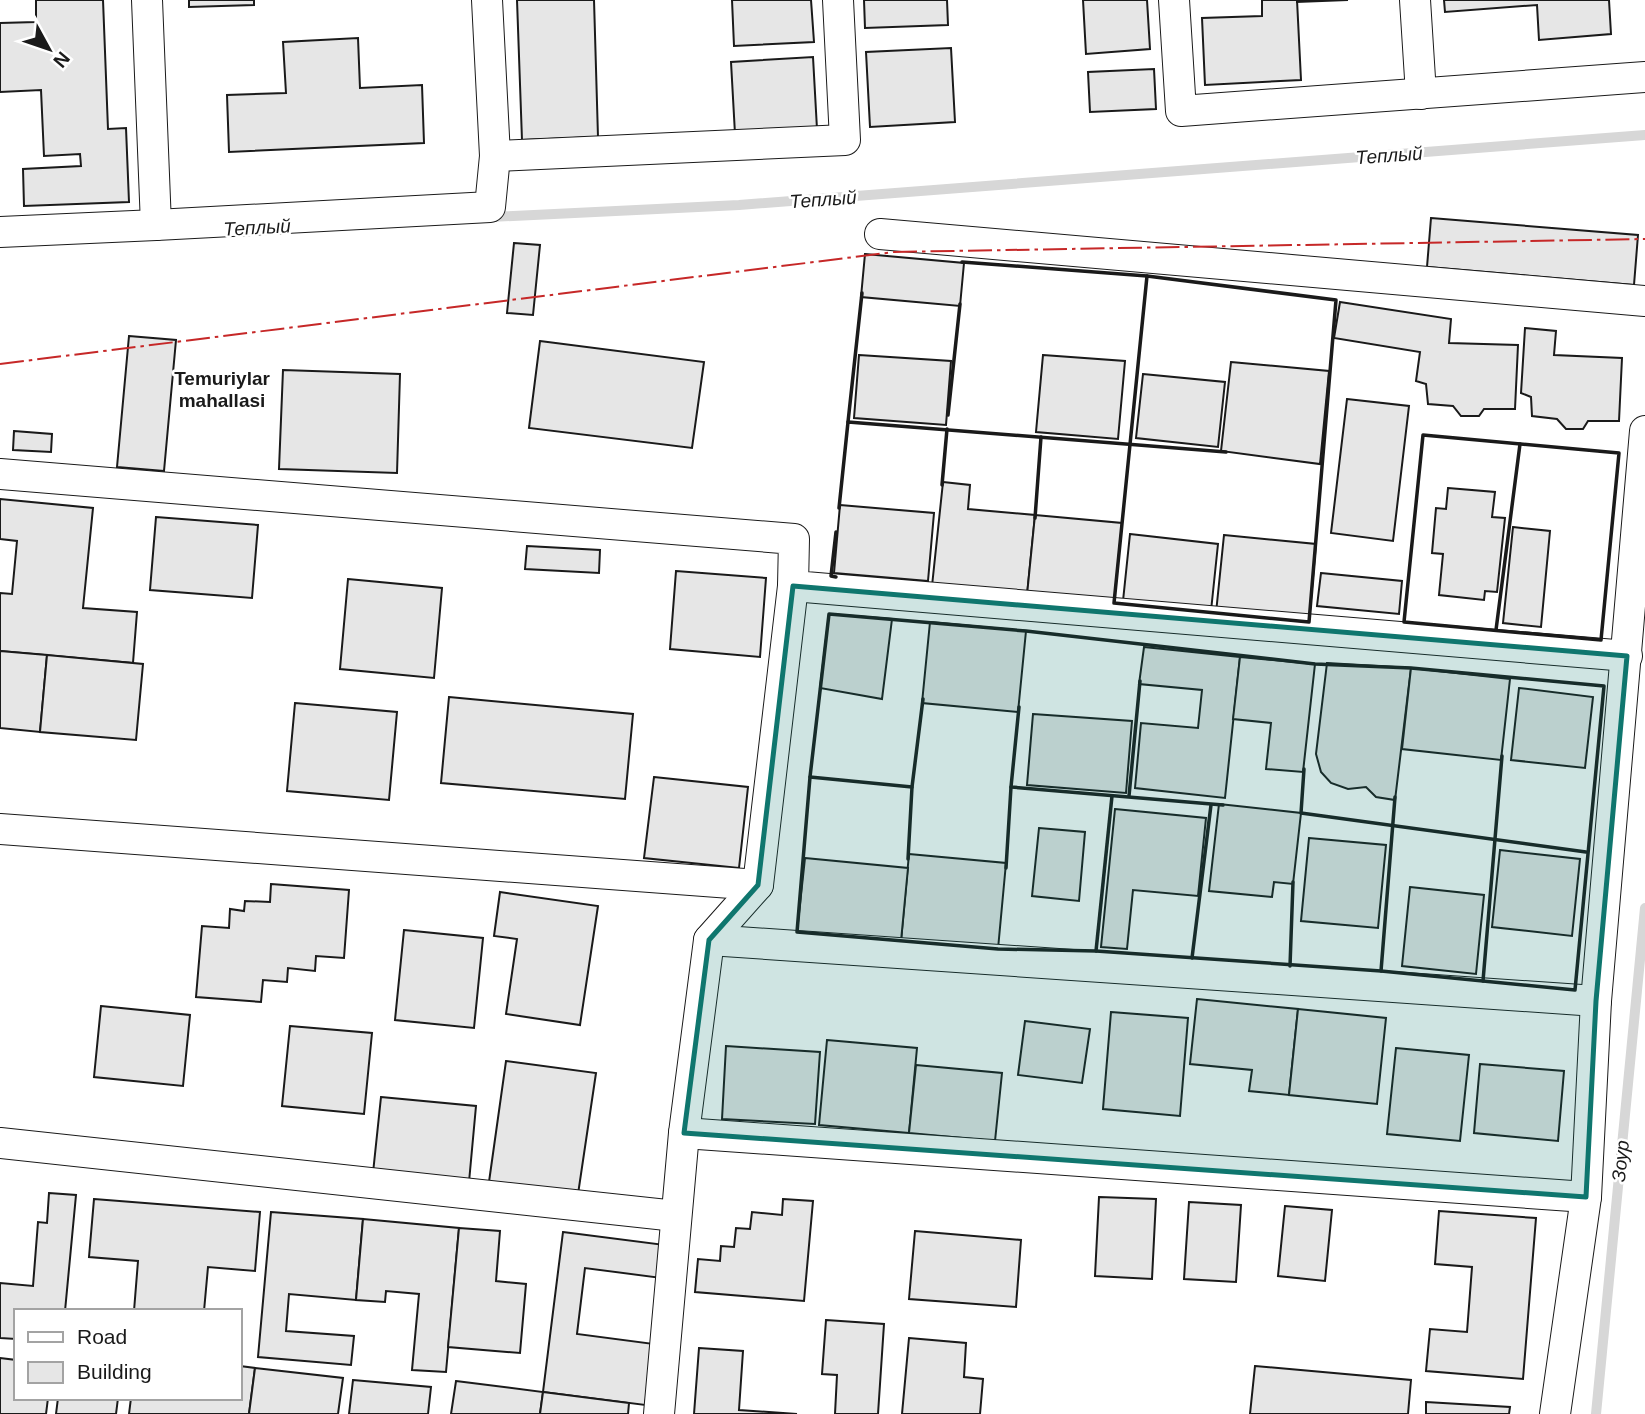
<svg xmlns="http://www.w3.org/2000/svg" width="1645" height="1414" font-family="Arial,sans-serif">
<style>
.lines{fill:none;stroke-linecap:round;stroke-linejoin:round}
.stream{stroke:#d7d7d7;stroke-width:10}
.building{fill:#e6e6e6;stroke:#1a1a1a;stroke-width:2}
.minor-casing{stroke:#1a1a1a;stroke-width:32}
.minor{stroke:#fff;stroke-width:30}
.wall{stroke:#1a1a1a;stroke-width:3.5}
.power{stroke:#c62828;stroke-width:2;stroke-dasharray:24 5 3.5 5;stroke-linecap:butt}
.marked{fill:#0f766e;fill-opacity:0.2;stroke:#0f766e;stroke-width:5;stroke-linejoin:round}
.labels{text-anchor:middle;stroke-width:5;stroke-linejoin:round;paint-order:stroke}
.water-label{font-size:19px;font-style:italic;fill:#1a1a1a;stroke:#fff}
.neighbourhood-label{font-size:19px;font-weight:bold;fill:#1a1a1a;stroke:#fff}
</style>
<rect width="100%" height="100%" fill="#fff"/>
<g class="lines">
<!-- stream -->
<g class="stream">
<path d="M490 217 739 205 1645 135"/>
<path d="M1596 1414 1645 908"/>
</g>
</g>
<!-- building -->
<g class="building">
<path d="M36 0H103L108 129 126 128 129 202 24 206 23 169 81 166 80 154 44 156 41 90 0 92V23L36 22Z"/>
<path d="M189 0H254V5L189 7Z"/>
<path d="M517 0H594L598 137 522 140Z"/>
<path d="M732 0H811L814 42 734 46Z"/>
<path d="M864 0H947L948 25 865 28Z"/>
<path d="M1083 0H1147L1150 49 1086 54Z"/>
<path d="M1262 0H1297L1301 80 1205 85 1202 18 1262 16Z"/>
<path d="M1297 0H1348L1297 2Z"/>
<path d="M1444 0H1609L1611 34 1539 40 1537 5 1445 12Z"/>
<path d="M358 38 360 88 422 85 424 143 229 152 227 95 286 93 283 42Z"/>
<path d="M951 48 955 122 870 127 866 52Z"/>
<path d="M813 57 817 129 735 134 731 62Z"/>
<path d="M1154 69 1156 109 1090 112 1088 72Z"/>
<path d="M1431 218 1638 235 1634 285 1427 267Z"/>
<path d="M514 243 540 245 533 315 507 313Z"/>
<path d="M865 254 964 263 960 306 861 297Z"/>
<path d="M1340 302 1451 319 1449 343 1518 345 1515 409H1484L1479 416H1461L1453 406 1428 404 1426 384 1416 381 1420 352 1334 338Z"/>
<path d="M1525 328 1556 331 1554 355 1622 358 1619 421H1588L1583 429H1566L1557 419 1532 416 1531 397 1521 393Z"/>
<path d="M129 336 176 340 164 471 117 467Z"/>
<path d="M540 341 704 362 692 448 529 428Z"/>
<path d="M859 355 951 361 946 425 854 418Z"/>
<path d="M1043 355 1125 361 1118 439 1036 432Z"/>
<path d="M1231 362 1329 371 1320 464 1221 451Z"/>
<path d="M283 370 400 374 397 473 279 469Z"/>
<path d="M1143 374 1225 382 1218 447 1136 438Z"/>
<path d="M1347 399 1409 406 1393 541 1331 533Z"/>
<path d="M14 431 52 434 51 452 13 450Z"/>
<path d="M943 482 970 485 968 509 1035 515 1027 595 932 586Z"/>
<path d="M1448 488 1495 492 1492 517 1505 518 1497 592 1485 591 1484 600 1439 595 1443 554 1432 553 1436 508 1446 509Z"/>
<path d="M0 499 93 508 83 608 137 612 133 663 0 651V593L12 594 17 541 0 539Z"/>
<path d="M840 505 934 513 928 581 834 573Z"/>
<path d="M1035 515 1122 523 1114 603 1027 595Z"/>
<path d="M156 517 258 525 252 598 150 590Z"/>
<path d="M1513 527 1550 531 1541 627 1503 623Z"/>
<path d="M1130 534 1218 544 1211 611 1123 601Z"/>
<path d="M1224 535 1316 544 1309 622 1216 613Z"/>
<path d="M527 546 600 550 599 573 525 569Z"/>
<path d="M676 571 766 578 760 657 670 649Z"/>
<path d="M1321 573 1402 581 1399 614 1317 606Z"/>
<path d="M348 579 442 588 434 678 340 669Z"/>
<path d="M829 614 892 619 882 699 820 688Z"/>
<path d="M930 622 1026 631 1018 712 922 703Z"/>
<path d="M1144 647 1240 657 1225 798 1135 788 1141 723 1198 728 1202 690 1139 684Z"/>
<path d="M0 651 47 655 40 732 0 728Z"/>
<path d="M47 655 143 664 136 740 40 732Z"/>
<path d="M1240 657 1315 664 1303 772 1266 769 1271 723 1233 719Z"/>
<path d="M1327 663 1411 668 1395 800 1376 797 1366 787 1348 789 1331 783 1321 772 1316 754Z"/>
<path d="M1411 668 1510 679 1501 760 1402 749Z"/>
<path d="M1519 688 1593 697 1585 768 1511 760Z"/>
<path d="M449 697 633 714 625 799 441 783Z"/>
<path d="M295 703 397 712 389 800 287 791Z"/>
<path d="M1033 714 1132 721 1126 793 1027 785Z"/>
<path d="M654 777 748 787 739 868 644 858Z"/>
<path d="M1219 804 1301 813 1293 884 1274 882 1272 897 1209 891Z"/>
<path d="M1115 809 1206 818 1198 896 1133 890 1127 949 1101 947Z"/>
<path d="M1039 828 1085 832 1079 901 1032 896Z"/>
<path d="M1309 838 1386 845 1378 928 1301 921Z"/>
<path d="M1500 850 1580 859 1572 936 1492 927Z"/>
<path d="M909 854 1006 863 998 949 901 941Z"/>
<path d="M805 858 908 868 901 941 797 932Z"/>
<path d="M271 884 349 890 344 958 316 956 315 971 288 968 287 982 263 980 261 1002 196 997 202 926 229 928 230 909 244 911 245 901 270 902Z"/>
<path d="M1410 887 1484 895 1476 974 1402 966Z"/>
<path d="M500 892 598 906 580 1025 506 1014 517 939 494 936Z"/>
<path d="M404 930 483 938 474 1028 395 1020Z"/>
<path d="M1197 999 1298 1009 1289 1095 1249 1091 1252 1070 1190 1064Z"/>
<path d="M101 1006 190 1015 183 1086 94 1077Z"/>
<path d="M1298 1009 1386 1018 1377 1104 1289 1095Z"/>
<path d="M1111 1012 1188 1018 1180 1116 1103 1109Z"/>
<path d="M1025 1021 1090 1029 1082 1083 1018 1075Z"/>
<path d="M290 1026 372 1033 364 1114 282 1106Z"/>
<path d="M827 1040 917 1048 909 1133 819 1125Z"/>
<path d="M726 1046 820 1052 815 1124 722 1119Z"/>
<path d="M1396 1048 1469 1055 1460 1141 1387 1134Z"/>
<path d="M506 1061 596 1073 577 1201 488 1189Z"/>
<path d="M1480 1064 1564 1071 1558 1141 1474 1133Z"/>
<path d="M916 1065 1002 1073 995 1141 909 1133Z"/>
<path d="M381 1097 476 1106 469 1182 373 1173Z"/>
<path d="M49 1193 76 1195 65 1311H16V1339L0 1338V1283L33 1286 38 1222 47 1223Z"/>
<path d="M1099 1197 1156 1199 1152 1279 1095 1276Z"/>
<path d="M94 1199 260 1212 255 1271 208 1267 204 1311H134L138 1261 89 1257Z"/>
<path d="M783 1199 813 1201 804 1301 695 1292 698 1259 720 1261 721 1246 734 1247 736 1228 750 1229 752 1212 782 1215Z"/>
<path d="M1189 1202 1241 1205 1236 1282 1184 1279Z"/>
<path d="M1285 1206 1332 1210 1325 1281 1278 1276Z"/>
<path d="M1439 1211 1536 1218 1523 1379 1426 1371 1430 1329 1467 1332 1472 1267 1435 1264Z"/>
<path d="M271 1212 363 1219 356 1300 289 1294 286 1331 354 1336 351 1365 258 1357Z"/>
<path d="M363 1219 459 1228 446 1372 412 1370 419 1294 386 1291 385 1302 356 1300Z"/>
<path d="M459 1228 500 1231 496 1281 526 1284 520 1353 448 1347Z"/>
<path d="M915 1231 1021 1240 1016 1307 909 1299Z"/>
<path d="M563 1232 665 1245 661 1278 585 1268 577 1334 654 1344 645 1405 543 1392Z"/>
<path d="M826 1320 884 1324 878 1414H835L837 1375 822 1374Z"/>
<path d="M909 1338 966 1343 964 1377 983 1379 980 1414H902Z"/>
<path d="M699 1348 743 1351 739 1410 797 1414H694Z"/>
<path d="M0 1358 16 1360V1398H48L46 1414H0Z"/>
<path d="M240 1366 255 1368 249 1414H129L131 1398H240Z"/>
<path d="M1255 1366 1411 1380 1408 1414H1250Z"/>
<path d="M255 1368 343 1378 338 1414H249Z"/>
<path d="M353 1380 431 1387 428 1414H349Z"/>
<path d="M456 1381 543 1392 540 1414H451Z"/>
<path d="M543 1392 629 1403 628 1414H540Z"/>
<path d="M58 1398H118L116 1414H56Z"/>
<path d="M1426 1402 1510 1407 1509 1414H1426Z"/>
</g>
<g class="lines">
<!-- minor casing -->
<g class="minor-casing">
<g id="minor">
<path d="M1174 0 1181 111 1645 77"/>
<path d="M1415 0 1421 94"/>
<path d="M495 156 845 140 838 0"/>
<path d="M156 225 490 207 495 156 487 0"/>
<path d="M0 232 156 225 147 0"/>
<path d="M880 234 1645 301"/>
<path d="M0 474 794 539 793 586 1627 656"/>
<path d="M0 829 758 885"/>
<path d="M709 940 1596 1001"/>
<path d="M684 1133 1586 1197"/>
<path d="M0 1143 676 1216"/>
<path d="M659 1414 684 1133 709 940 758 885 793 586"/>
<path d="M1555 1414 1586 1197 1596 1001 1645 431"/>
</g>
</g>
<!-- minor -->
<use href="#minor" class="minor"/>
<!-- wall -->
<g class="wall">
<path d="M962 262 1147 276"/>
<path d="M1147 276 1336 300 1309 622 1114 603Z"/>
<path d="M948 415 960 304"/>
<path d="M848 422 862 293"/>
<path d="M1423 435 1619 453 1601 640 1404 622Z"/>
<path d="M942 485 947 429"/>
<path d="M839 508 848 422 1226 452"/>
<path d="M1035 518 1041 437"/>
<path d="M836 577 831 576 836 532"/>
<path d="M829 614 1026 631 1315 664 1411 668 1604 686 1575 990 1381 971 1096 951 998 949 797 932 810 777Z"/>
<path d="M1496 630 1520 444"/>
<path d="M1019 707 1011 787 1223 805"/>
<path d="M1304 769 1301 813 1586 852"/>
<path d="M810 777 912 787"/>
<path d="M1129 796 1140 681"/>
<path d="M908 859 912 787 923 699"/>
<path d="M1006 868 1011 787"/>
<path d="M1096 951 1112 796"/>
<path d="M1192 958 1211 805"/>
<path d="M1290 966 1293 882"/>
<path d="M1381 971 1395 797"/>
<path d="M1483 981 1502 756"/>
</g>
<!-- power -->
<path class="power" d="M0 364 894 252 1645 239"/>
</g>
<!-- marked area -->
<path class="marked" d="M793 586 1627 656 1596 1001 1586 1197 684 1133 709 940 758 885Z"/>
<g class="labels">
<!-- water labels -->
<g class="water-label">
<text transform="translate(1389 155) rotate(-4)" y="7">Теплый</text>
<text transform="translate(823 199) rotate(-4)" y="7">Теплый</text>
<text transform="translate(257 227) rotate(-3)" y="7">Теплый</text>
<text transform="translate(1620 1161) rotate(-84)" y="7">Зоур</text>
</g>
<!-- neighbourhood labels -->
<g class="neighbourhood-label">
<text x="222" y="385">Temuriylar<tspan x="222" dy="22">mahallasi</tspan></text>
</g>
</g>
<!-- legend -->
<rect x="14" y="1309" width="228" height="91" fill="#ffffff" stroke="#a3a3a3" stroke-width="2"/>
<rect x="28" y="1332" width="35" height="10" fill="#ffffff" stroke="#a3a3a3" stroke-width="2"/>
<text x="77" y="1344" font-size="21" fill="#1a1a1a">Road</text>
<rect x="28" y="1362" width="35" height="21" fill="#e6e6e6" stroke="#a3a3a3" stroke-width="2"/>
<text x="77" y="1379" font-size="21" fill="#1a1a1a">Building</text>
<!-- north arrow -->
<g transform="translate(49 49) rotate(130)" stroke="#ffffff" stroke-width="5" paint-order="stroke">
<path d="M0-5L12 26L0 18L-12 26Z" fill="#1a1a1a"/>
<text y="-10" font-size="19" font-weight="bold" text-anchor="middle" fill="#1a1a1a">N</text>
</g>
</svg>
